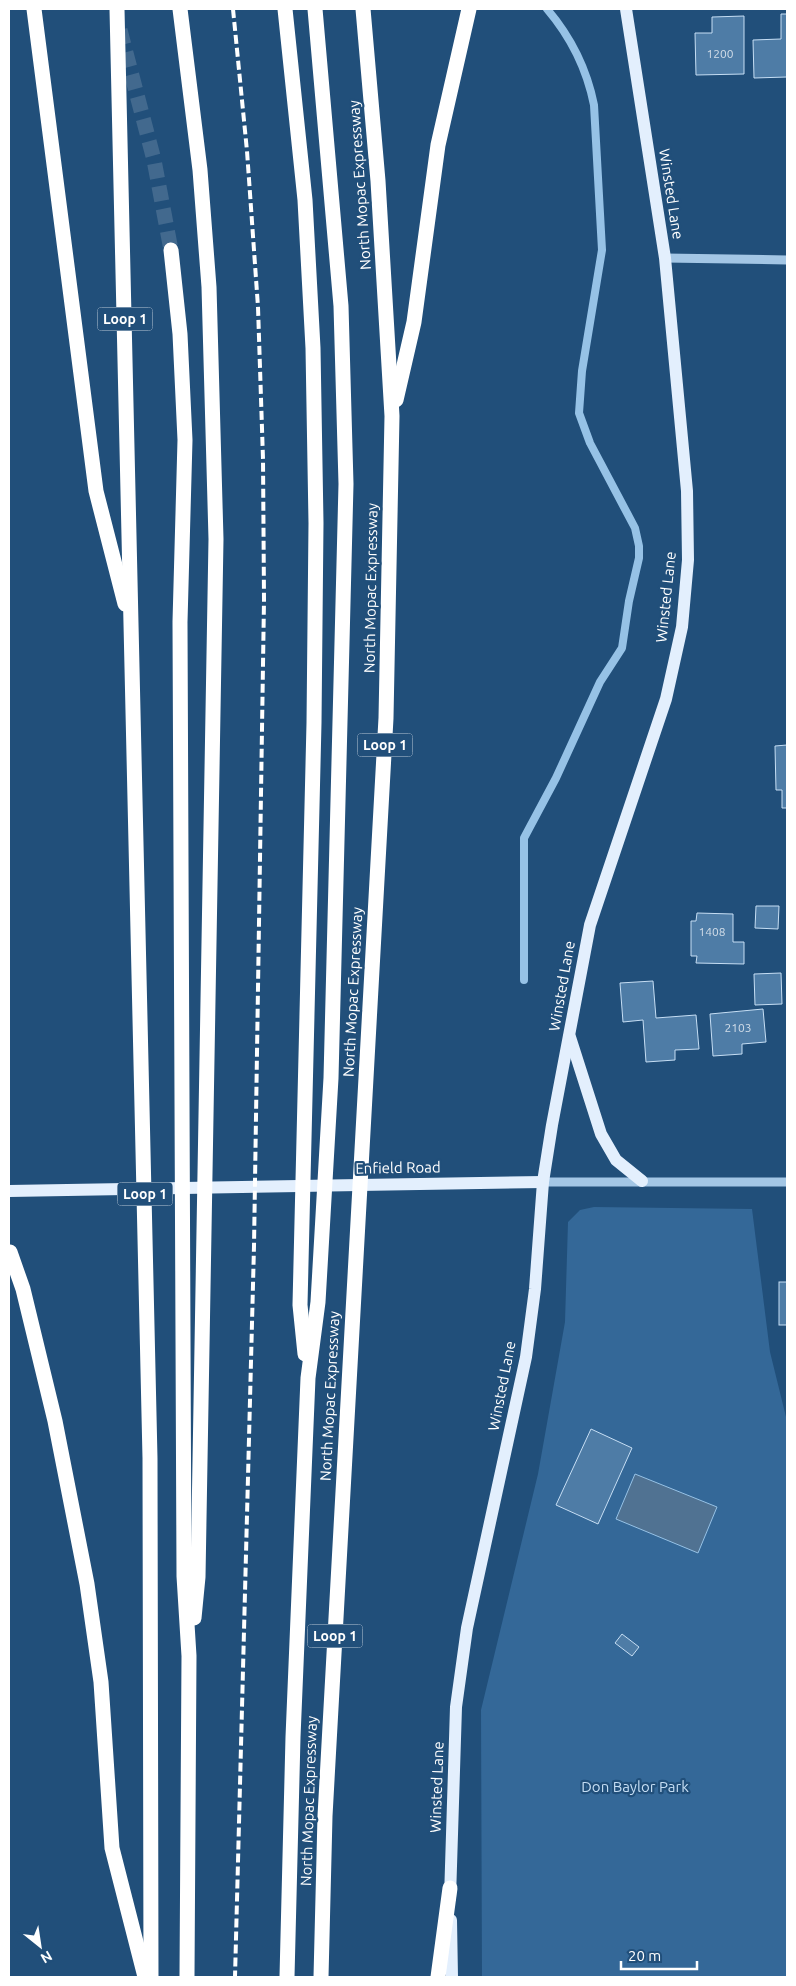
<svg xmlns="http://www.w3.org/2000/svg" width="796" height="1986" font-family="Ubuntu,sans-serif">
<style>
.green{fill:#346898}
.water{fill:#507292;stroke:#96c2e6}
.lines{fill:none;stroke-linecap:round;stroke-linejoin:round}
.stream{stroke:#96c2e6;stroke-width:8}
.building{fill:#4e7ca6;stroke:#c6def4}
.highway-tunnel{stroke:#42698e;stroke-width:15;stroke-dasharray:15 8;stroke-linecap:butt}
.minor{stroke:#a3c6e5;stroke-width:9}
.major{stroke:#e3effd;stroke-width:12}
.highway{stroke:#fff;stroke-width:15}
.rail{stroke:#fff;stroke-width:4;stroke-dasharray:9 4;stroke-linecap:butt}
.labels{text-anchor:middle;stroke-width:4.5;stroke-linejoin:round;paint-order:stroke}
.number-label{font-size:12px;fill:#d3dee9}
.shield{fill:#214f7a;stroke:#bccad7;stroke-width:1}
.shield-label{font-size:14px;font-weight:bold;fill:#fff}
.street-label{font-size:15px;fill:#fff;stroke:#214f7a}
.park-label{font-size:15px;fill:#c6def4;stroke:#214f7a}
</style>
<rect width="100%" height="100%" fill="#214f7a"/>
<!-- green -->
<path class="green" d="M594 1207 752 1209 770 1352 787 1421V1977H482L481 1710 538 1474 565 1322 568 1222 580 1210Z"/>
<!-- water -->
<path class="water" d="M635 1474 717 1507 698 1553 616 1519Z"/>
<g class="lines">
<!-- stream -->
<path class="stream" d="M524 980V838L556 778 600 682 622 648 629 601 639 558V546L635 528 590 443 579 413 582 371 602 250 594 105C587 70 570 36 547 9"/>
</g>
<!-- building -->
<g class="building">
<path d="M781 14H787V77L754 78 753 40 781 39Z"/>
<path d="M744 16V74L696 75 695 33H712V17Z"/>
<path d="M787 745V808H782V790H776L775 746Z"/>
<path d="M756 906H779L778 929 755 928Z"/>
<path d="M697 913 733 914V942H744V964L696 963 697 956H691V921H696Z"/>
<path d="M781 973 782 1004 755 1005 754 974Z"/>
<path d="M653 981 656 1018 696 1015 699 1049 675 1050V1060L646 1062 643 1020 623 1022 620 983Z"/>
<path d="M763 1009 766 1042 742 1044V1054L713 1056 710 1014Z"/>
<rect x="779" y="1282" width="8" height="43"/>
<path d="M591 1429 632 1448 598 1524 556 1505Z"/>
<path d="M622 1634 639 1647 632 1656 615 1643Z"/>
</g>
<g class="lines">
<!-- highway-tunnel -->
<path class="highway-tunnel" d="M120 30 154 160 171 250"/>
<!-- minor -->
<g class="minor">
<path d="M665 258 787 260"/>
<path d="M543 1182H787"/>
</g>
<!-- major -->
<g class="major">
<path d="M570 1037 601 1134 616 1160 642 1181"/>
<path d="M9 1191 543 1182"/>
<path d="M450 1898 456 1707 467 1628 526 1357 535 1289 543 1182 552 1125 590 925 666 699 682 627 688 560 687 491 665 258 626 9"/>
<path d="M451 1920 452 1977"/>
</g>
<!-- highway -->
<g class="highway">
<path d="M34 9 96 491 125 604"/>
<path d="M117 9 150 1458 151 1977"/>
<path d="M180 9 200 170 209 287 216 539 198 1577 194 1618"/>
<path d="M285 9 305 200 313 348 316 523 314 723 300 1305 305 1354"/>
<path d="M171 250 180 334 185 440 180 622 184 1576 189 1656 187 1977"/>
<path d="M396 400 414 322 438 145 469 9"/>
<path d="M10 1252 23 1289 55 1421 87 1584 101 1682 112 1848 145 1977"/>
<path d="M287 1977 293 1737 308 1378 318 1302 331 1078 346 484 341 306 315 9"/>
<path d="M321 1977 325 1816 386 718 392 416 378 181 363 9"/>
<path d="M438 1977 450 1888"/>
</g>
<!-- rail -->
<path class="rail" d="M233 9 247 151 258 307 263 459 264 600 254 1246 235 1977"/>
</g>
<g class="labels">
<!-- number labels -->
<g class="number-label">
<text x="720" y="58">1200</text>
<text x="712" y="936">1408</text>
<text x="738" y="1032">2103</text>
</g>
<!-- shield labels -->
<g class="shield">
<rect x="97.5" y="307.5" width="55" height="23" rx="4"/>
<rect x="357.5" y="733.5" width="55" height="23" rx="4"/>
<rect x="117.5" y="1182.5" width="55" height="23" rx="4"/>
<rect x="307.5" y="1624.5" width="55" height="23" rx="4"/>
</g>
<g class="shield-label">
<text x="125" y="324">Loop 1</text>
<text x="385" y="750">Loop 1</text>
<text x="145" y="1199">Loop 1</text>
<text x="335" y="1641">Loop 1</text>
</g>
<!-- street labels -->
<g class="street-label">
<text transform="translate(360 185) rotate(-94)" y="5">North Mopac Expressway</text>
<text transform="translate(671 194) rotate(81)" y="5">Winsted Lane</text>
<text transform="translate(371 588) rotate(-89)" y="5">North Mopac Expressway</text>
<text transform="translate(666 597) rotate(-84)" y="5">Winsted Lane</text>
<text transform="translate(562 986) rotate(-80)" y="5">Winsted Lane</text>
<text transform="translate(353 992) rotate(-87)" y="5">North Mopac Expressway</text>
<text transform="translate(398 1168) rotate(-1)" y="5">Enfield Road</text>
<text transform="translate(502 1386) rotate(-79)" y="5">Winsted Lane</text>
<text transform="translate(330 1396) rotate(-87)" y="5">North Mopac Expressway</text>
<text transform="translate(437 1787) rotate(-88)" y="5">Winsted Lane</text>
<text transform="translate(309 1801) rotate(-88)" y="5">North Mopac Expressway</text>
</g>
<!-- park labels -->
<g class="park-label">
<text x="635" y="1792">Don Baylor Park</text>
</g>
</g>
<!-- border -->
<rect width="796" height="1986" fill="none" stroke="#ffffff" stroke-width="20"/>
<!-- north arrow -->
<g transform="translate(40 1946) rotate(150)" stroke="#214f7a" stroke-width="4" paint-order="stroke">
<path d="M0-4L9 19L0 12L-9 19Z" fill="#ffffff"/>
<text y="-8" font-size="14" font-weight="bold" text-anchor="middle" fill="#ffffff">N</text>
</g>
<!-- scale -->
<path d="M621 1961v8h76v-8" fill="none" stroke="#ffffff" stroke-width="2.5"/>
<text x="628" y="1961" font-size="15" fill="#ffffff" stroke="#214f7a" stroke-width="4" paint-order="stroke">20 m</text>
</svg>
